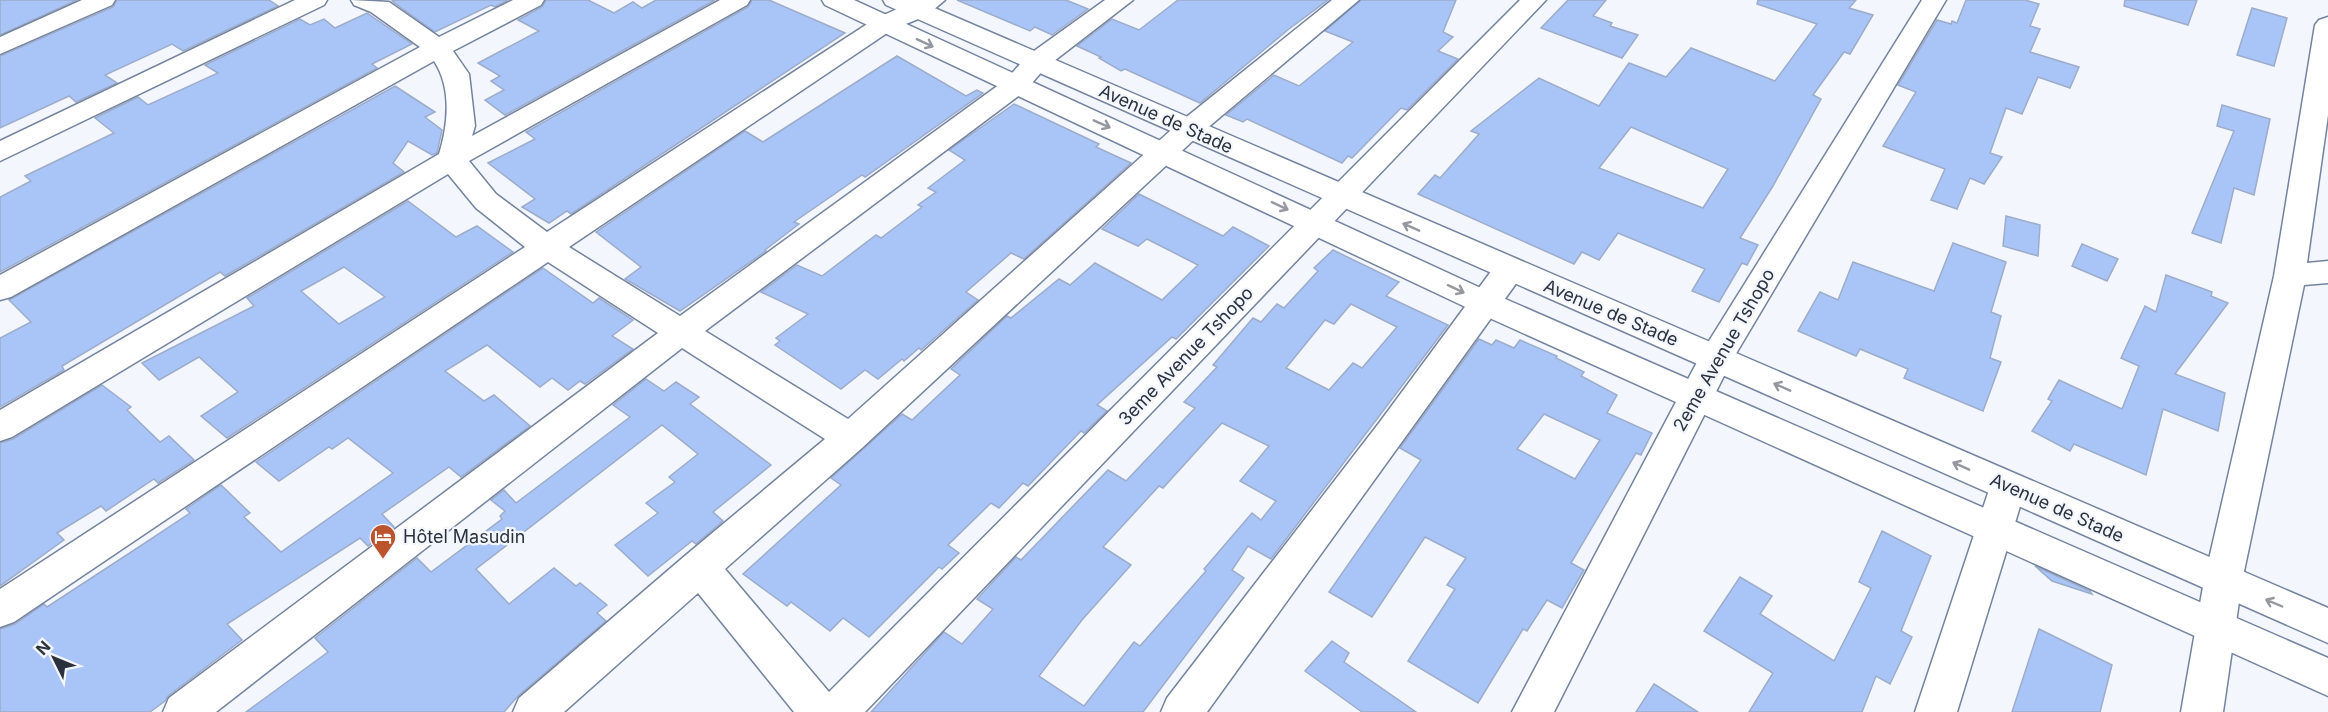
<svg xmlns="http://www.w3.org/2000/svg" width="2328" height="712" font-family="Inter,sans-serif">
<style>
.building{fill:#a9c5f7;stroke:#9cacca;stroke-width:1.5;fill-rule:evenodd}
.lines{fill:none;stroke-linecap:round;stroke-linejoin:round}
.minor-casing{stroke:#74839f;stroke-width:3}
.tertiary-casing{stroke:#74839f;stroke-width:3}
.minor{fill:#fff;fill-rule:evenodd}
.tertiary{fill:#fff;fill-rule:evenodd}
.oneway{stroke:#95989e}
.labels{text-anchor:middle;stroke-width:4.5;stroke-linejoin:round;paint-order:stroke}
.street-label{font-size:18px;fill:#2b323e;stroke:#f3f6fd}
.poi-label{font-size:18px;fill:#2b323e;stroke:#f3f6fd;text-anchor:start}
</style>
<rect width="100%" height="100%" fill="#f3f6fd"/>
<!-- building -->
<g class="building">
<path d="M0 0H77L0 35Z"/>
<path d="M117 0H269L278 6 183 51 172 44 105 75 117 83 76 102 69 96 0 128V56L113 7Z"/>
<path d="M395 0H508L495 7 491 5 435 32 392 1Z"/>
<path d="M546 0H588L614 13 633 2 642 8 656 0H715L505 115 485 100 504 90 491 81 500 76 478 63 539 31 518 20 542 7Z"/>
<path d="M752 0H769L845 33 571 214 567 211 549 223 522 207 535 199 488 163 535 139 526 132 748 7Z"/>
<path d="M957 0H1066L1088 9 1052 35 1035 27 1030 31Z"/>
<path d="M1178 0H1328L1289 29 1200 103 1125 69 1121 71 1099 58 1101 57 1077 46 1112 19 1139 30Z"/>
<path d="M1361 0H1456L1443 32 1453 37 1438 51 1458 59 1407 110 1401 108 1352 158 1348 156 1342 163 1247 119 1243 122 1226 115 1274 75 1299 86 1353 42 1325 31Z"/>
<path d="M1568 0H1606L1593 16 1612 23 1610 26 1638 35 1622 58 1541 28Z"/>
<path d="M1758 0H1856L1849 8 1873 15 1850 54 1844 52 1813 95 1821 99 1773 186 1740 238 1758 245 1747 265 1742 263 1719 302 1692 291 1705 269 1618 233 1599 260 1582 252 1574 264 1418 194 1435 175 1440 178 1479 134 1471 131 1539 78 1599 106 1629 63 1666 77 1691 48 1775 81 1817 24 1757 4ZM1631 127 1728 169 1703 208 1599 168Z"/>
<path d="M1966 0H2025L2039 4 2030 26 2040 29 2030 52 2079 67 2070 88 2038 77 2022 114 2006 108 1990 153 2002 157 1984 184 1970 178 1957 209 1931 200 1945 169 1883 146 1916 92 1898 85 1937 20 1951 24 1952 21 1957 23Z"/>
<path d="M2125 0H2197L2188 25 2124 6Z"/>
<path d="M2252 8 2287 18 2274 66 2237 55Z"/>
<path d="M367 13 412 44 372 64 377 68 0 272V197L31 181 25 176 114 133 95 118 138 97 148 105 218 73 205 65 300 19 310 25 324 19 335 28Z"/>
<path d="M897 56 966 96 977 90 983 93 865 177 862 175 794 222 799 224 765 250 766 251 680 311 625 279 641 267 596 232 745 131 763 142Z"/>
<path d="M395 86 435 112 425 117 442 130 437 153 432 155 408 141 393 163 404 172 225 276 220 272 62 366 64 370 0 407V338L31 322 9 300Z"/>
<path d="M1014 104 1099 144 1096 147 1131 163 1024 259 1011 253 966 292 978 300 921 350 919 348 904 361 902 359 878 379 865 370 841 389 775 345 780 341 776 338 808 314 761 292 797 265 822 276 876 235 881 238 922 207 918 205 936 192 928 188 965 160 949 150Z"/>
<path d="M2222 105 2270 119 2254 195 2234 188 2221 243 2192 233 2234 131 2217 126Z"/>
<path d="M1139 194 1223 236 1233 227 1269 246 1176 339 1172 337 1097 405 1107 411 1084 433 1081 431 1028 486 1023 483 999 508 991 503 948 545 959 553 942 569 939 567 869 637 843 618 830 631 791 602 787 606 743 574 841 485 831 478 902 414 912 420 960 375 951 369 1007 316 1011 318 1059 279 1070 285 1095 263 1162 300 1198 265 1147 239 1138 246 1102 229Z"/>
<path d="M408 201 456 237 477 226 513 252 227 438 201 416 238 392 199 357 159 380 142 363 254 306 247 298ZM344 267 385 297 339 324 301 291Z"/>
<path d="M2006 216 2040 225 2038 256 2003 246Z"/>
<path d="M1953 243 2006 262 1991 312 2001 316 1990 358 2001 362 1983 411 1904 378 1908 369 1860 349 1856 356 1798 331 1820 292 1838 300 1853 262 1934 291Z"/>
<path d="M2082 244 2118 259 2107 281 2072 266Z"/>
<path d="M1333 250 1399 282 1386 296 1448 325 1271 559 1248 546 1232 570 1244 578 1143 712H871L944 632 962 644 993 609 977 599 1016 557 1021 560 1108 470 1126 481 1195 408 1184 402 1217 367 1213 365 1253 318 1261 322 1277 304 1284 308 1318 271 1314 268ZM1351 304 1397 327 1362 368 1353 363 1329 390 1286 368 1325 320 1334 324ZM1222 423 1269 446 1240 481 1276 501 1261 520 1252 513 1204 569 1206 571 1140 646 1134 642 1084 706 1039 676 1082 620 1131 565 1103 547 1159 486 1163 488Z"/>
<path d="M543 268 593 303 599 298 633 320 612 336 633 349 585 384 580 381 568 390 552 378 540 387 487 345 445 371 484 401 494 395 530 426 461 477 449 467 382 514 394 527 368 546 360 538 227 624 242 640 168 696 165 701 150 712H0V629L15 624 44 604 47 607 145 543 190 513 186 509 221 485 250 513 244 517 281 552 393 473 348 438 332 449 329 447 279 481 256 462Z"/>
<path d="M2166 275 2212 292 2211 296 2228 303 2175 374 2225 393 2218 431 2163 409 2146 475 2074 444 2070 451 2032 431 2052 401 2048 399 2059 380 2122 409 2139 366 2121 358 2145 306 2156 312Z"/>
<path d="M1479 339 1492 345 1496 340 1514 348 1520 340 1557 356 1556 358 1584 372 1581 376 1617 395 1607 413 1652 433 1641 455 1636 453 1571 563 1584 570 1562 608 1547 600 1527 631 1523 629 1478 703 1408 661 1455 589 1447 585 1466 558 1425 537 1372 617 1329 592 1421 460 1400 448ZM1544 414 1600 440 1575 479 1517 449Z"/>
<path d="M646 379 664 391 676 382 699 397 690 404 771 465 713 512 723 521 696 544 692 541 648 576 615 545 658 513 646 503 675 482 669 477 698 454 662 425 476 569 509 604 554 568 576 586 580 583 607 605 597 613 606 621 518 696 504 712H246L328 652 315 638 417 558 431 572 502 519 500 516 505 511 491 500 504 490 516 503 630 417 613 405Z"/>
<path d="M102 385 131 407 127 410 160 442 169 436 194 460 158 483 154 479 106 511 101 506 57 533 64 540 0 586V443L13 439Z"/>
<path d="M1882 531 1931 556 1901 631 1912 637 1890 684 1876 676 1862 712H1749L1773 673 1704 631 1740 577 1772 596 1760 614 1834 661 1871 588 1859 582Z"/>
<path d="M2035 566 2090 591 2092 594 2052 581Z"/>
<path d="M2039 629 2112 665 2100 712H2012Z"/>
<path d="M1332 641 1349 653 1344 662 1416 712H1362L1305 671Z"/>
<path d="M1654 684 1698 712H1636Z"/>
</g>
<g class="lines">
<!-- minor casing -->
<g class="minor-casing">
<g id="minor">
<path d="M82 0H115L112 5 0 54V37Z"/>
<path d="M295 0H327L324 5 0 161V141Z"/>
<path d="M351 0 389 2 439 37 513 0H544L541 5 453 51 469 74 475 126 472 136 720 0H750L747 5 469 161 496 194 547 232 875 19 917 0H945L926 16 893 29 569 247 680 316 1007 79 1027 56 1105 0H1133L1045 68 1025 91 705 331 848 419 1179 123 1332 0H1359L1199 135 862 448 725 569 829 692 1520 0H1546L865 712H794L698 593 564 712H513L519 698 686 555 825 439 682 348 216 712H163L169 698 658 333 548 262 14 622 0 627V589L525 247 476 208 448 174 12 437 0 441V410L439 154C448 125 452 88 434 61L11 297 0 300V275L420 47 371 12 354 5Z"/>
<path d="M1922 0H1946L1731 362 1554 712H1512L1704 349Z"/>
<path d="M2328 17V115L2307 263 2328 261V283L2304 285 2242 581 2223 712H2181L2204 581 2274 276 2315 25 2319 20Z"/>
<path d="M1509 259 1520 262 1524 270 1520 278 1207 712H1161L1167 698 1379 423 1498 262Z"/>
<path d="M2008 472 2021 477 2026 487 1957 712H1915L1990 487 1995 477Z"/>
</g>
</g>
<!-- tertiary casing -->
<g class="tertiary-casing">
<g id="tertiary">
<path d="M822 0H854L1496 295 2328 658V696L1474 311 825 5Z"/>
<path d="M883 0H916L2328 608V643L886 5Z"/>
</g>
</g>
<!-- minor -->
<use href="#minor" class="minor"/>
<!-- tertiary -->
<use href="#tertiary" class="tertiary"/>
</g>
<!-- one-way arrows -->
<defs><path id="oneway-shaft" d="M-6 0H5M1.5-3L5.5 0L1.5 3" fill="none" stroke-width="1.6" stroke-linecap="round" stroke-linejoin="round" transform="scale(1.5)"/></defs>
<g class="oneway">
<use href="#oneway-shaft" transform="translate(925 43) rotate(25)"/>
<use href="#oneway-shaft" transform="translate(1102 124) rotate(24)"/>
<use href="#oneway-shaft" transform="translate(1280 206) rotate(25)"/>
<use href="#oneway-shaft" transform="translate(1411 227) rotate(-156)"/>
<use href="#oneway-shaft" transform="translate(1456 289) rotate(25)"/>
<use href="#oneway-shaft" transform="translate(1782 387) rotate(-156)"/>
<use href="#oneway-shaft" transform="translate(1961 466) rotate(-156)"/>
<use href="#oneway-shaft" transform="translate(2274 603) rotate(-157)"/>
</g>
<!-- icons -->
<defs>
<g id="hotel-pin" transform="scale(1.35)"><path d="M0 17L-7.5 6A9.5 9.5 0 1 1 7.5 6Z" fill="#bb532c" stroke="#f3f6fd"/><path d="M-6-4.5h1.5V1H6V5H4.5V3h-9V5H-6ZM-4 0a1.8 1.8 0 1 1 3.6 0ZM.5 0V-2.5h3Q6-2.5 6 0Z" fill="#fff"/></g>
</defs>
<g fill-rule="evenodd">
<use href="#hotel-pin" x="383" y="537"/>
</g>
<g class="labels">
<!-- street labels -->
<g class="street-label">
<text transform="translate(1166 119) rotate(24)" y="6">Avenue de Stade</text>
<text transform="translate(1611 313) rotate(23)" y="6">Avenue de Stade</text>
<text transform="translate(1724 350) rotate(-60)" y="6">2eme Avenue Tshopo</text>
<text transform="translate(1186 356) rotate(-46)" y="6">3eme Avenue Tshopo</text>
<text transform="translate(2057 508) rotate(24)" y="6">Avenue de Stade</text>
</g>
<!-- poi labels -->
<g class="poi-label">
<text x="403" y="543">Hôtel Masudin</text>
</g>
</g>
<!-- north arrow -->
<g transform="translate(54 658) rotate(313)" stroke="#f3f6fd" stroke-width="4.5" paint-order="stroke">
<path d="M0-4.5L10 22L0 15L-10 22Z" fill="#2b323e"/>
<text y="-9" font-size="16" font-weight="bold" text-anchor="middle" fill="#2b323e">N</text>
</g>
</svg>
